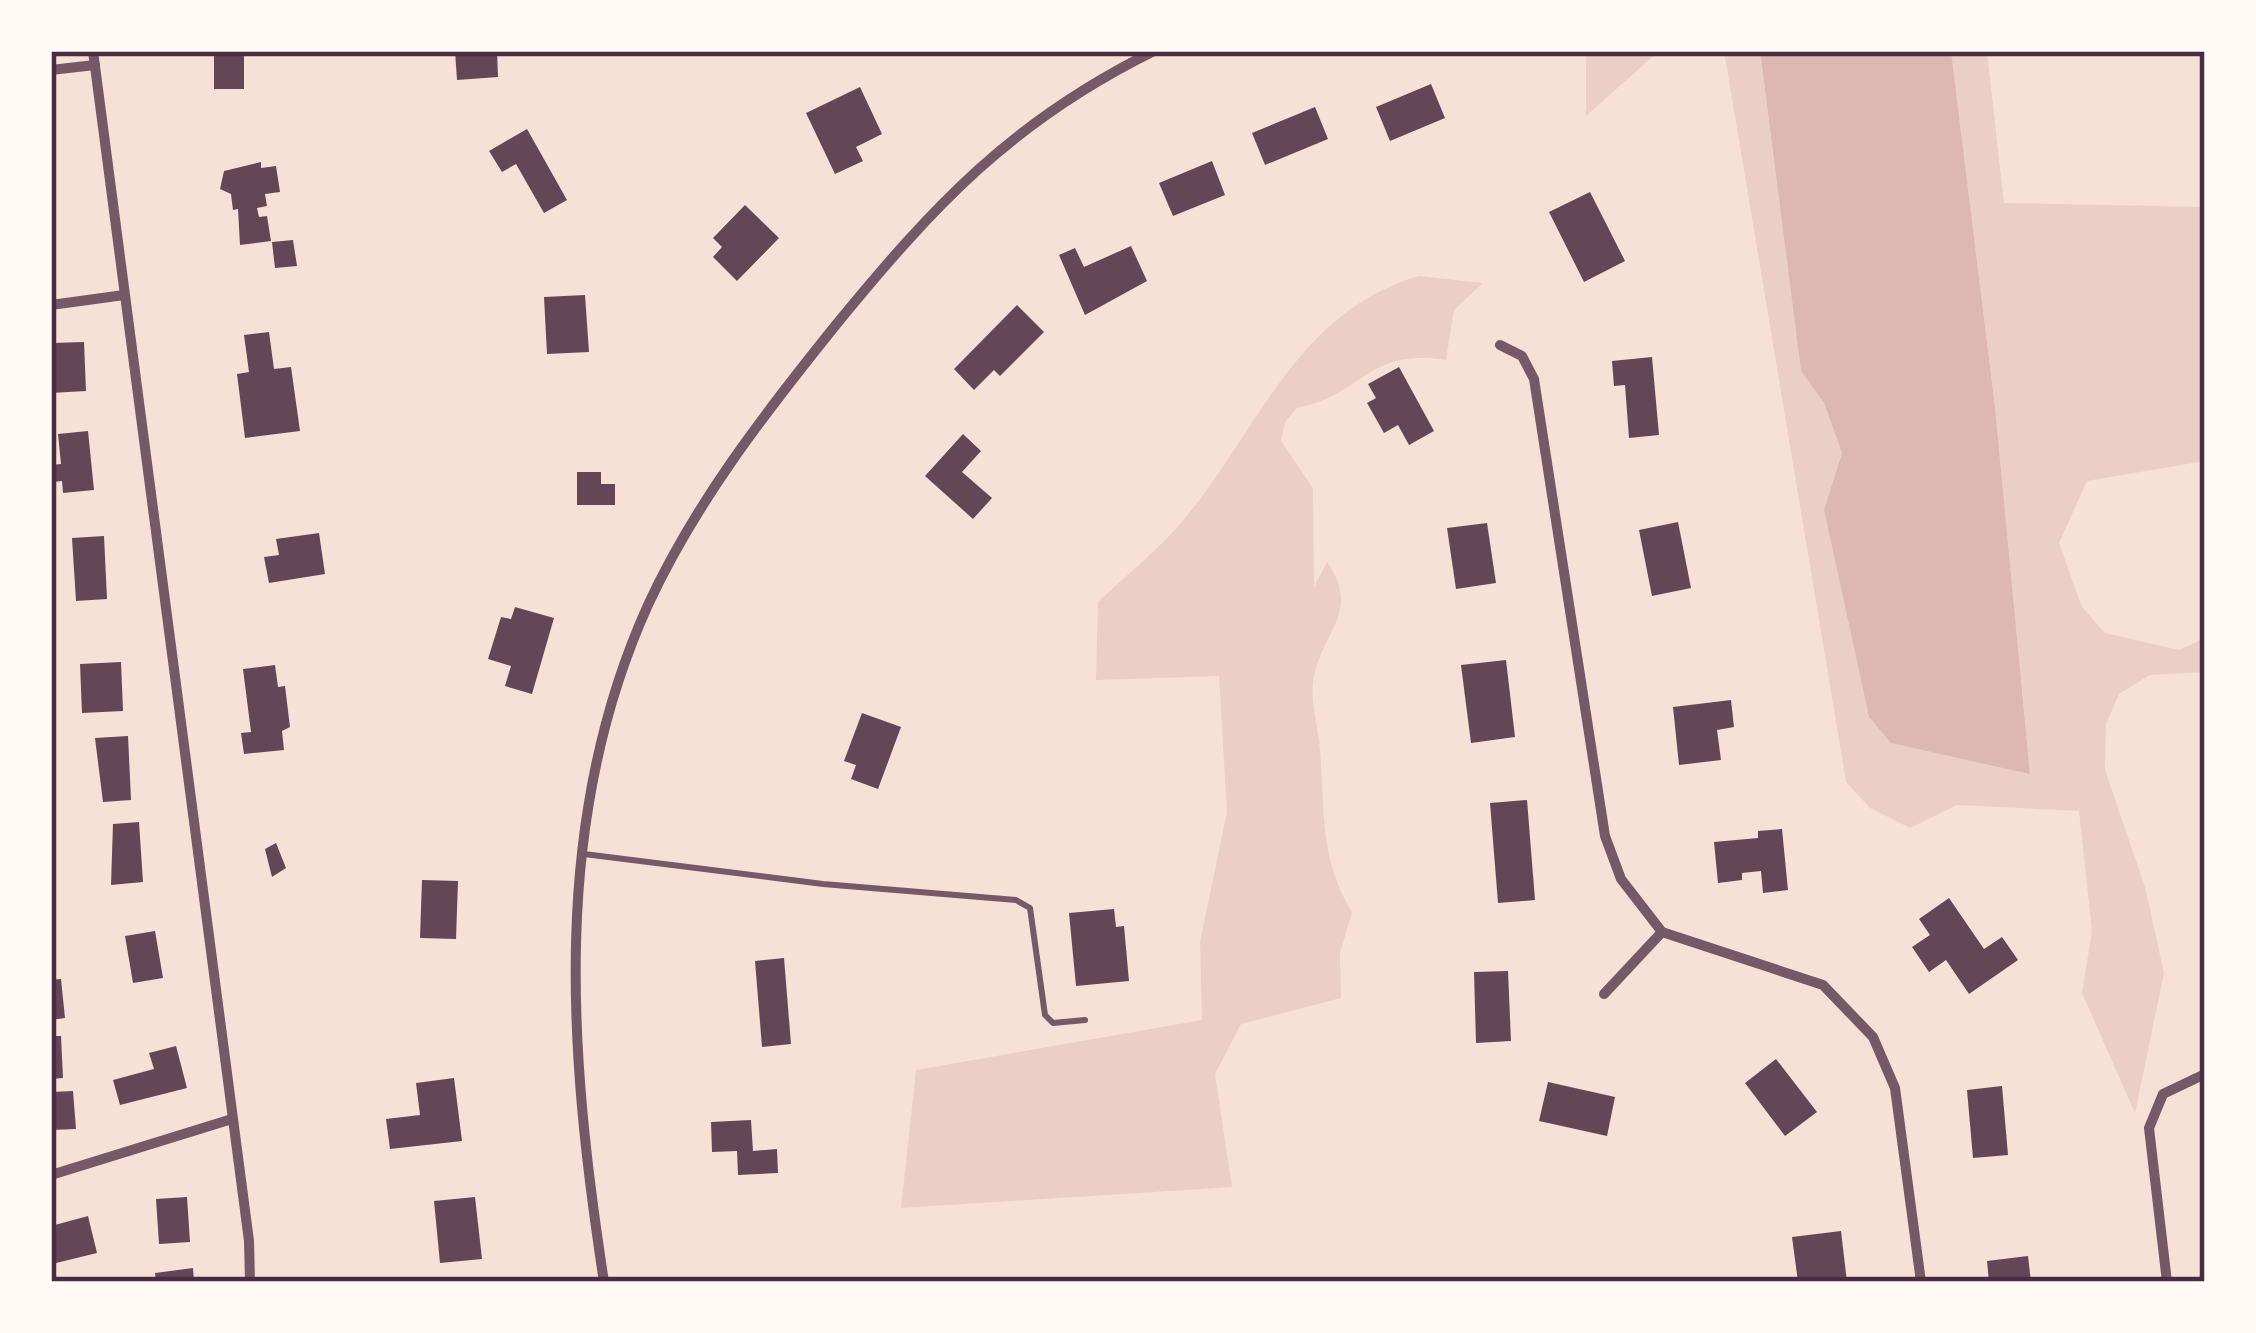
<svg xmlns="http://www.w3.org/2000/svg" width="2256" height="1333" font-family="'Archivo Narrow',sans-serif">
<style>
.green{fill:#ebcfc5}
.water{fill:#dcb8b0}
.building{fill:#644757}
.lines{fill:none;stroke-linecap:round;stroke-linejoin:round}
.service{stroke:#755966;stroke-width:6}
.minor{stroke:#755966;stroke-width:10}
.neatline{fill:none;stroke:#4a2c40;stroke-width:4.5}
</style>
<rect width="100%" height="100%" fill="#f7e1d7"/>
<!-- green -->
<g class="green">
<path d="M1586 51H1659L1586 116Z"/>
<path d="M1724 51H1760L1801 371 1824 403 1842 453 1824 510 1869 717 1892 743 2030 773 1995 407 1951 51H1987L2004 203 2205 207V461L2087 481 2059 543 2082 607 2105 633 2179 650 2205 638V672L2150 675 2119 694 2106 724 2105 770 2145 887 2164 973 2135 1113 2082 993 2092 931 2079 811 1957 805 1910 828 1870 808 1846 782Z"/>
<path d="M1419 276 1483 283 1454 310 1446 360C1366 348 1364 395 1297 408L1285 422 1281 441 1313 488 1314 587 1327 562C1363 613 1319 633 1313 683 1311 704 1318 728 1320 749 1325 808 1319 859 1352 912L1340 953 1341 998 1241 1024 1215 1074 1232 1187 901 1208 916 1070 1202 1020 1200 942 1227 812 1219 676 1096 680 1098 602C1126 575 1160 549 1185 518 1259 429 1297 311 1419 276Z"/>
</g>
<!-- water -->
<path class="water" d="M1760 51H1951L1995 407 2030 774 1891 743 1869 717 1824 510 1842 453 1824 403 1801 371Z"/>
<!-- building -->
<g class="building">
<rect x="214" y="51" width="30" height="38"/>
<path d="M455 51H497L498 77 457 80Z"/>
<path d="M1431 84 1445 118 1390 141 1376 107Z"/>
<path d="M860 87 882 134 856 147 863 161 835 174 806 113Z"/>
<path d="M1315 107 1328 139 1265 165 1252 133Z"/>
<path d="M527 129 567 200 544 213 516 164 502 172 489 151Z"/>
<path d="M1212 161 1225 195 1173 216 1159 183Z"/>
<path d="M261 162V168L276 166 280 192 265 194 267 206 257 208 259 217 267 216 271 241 240 245 238 209 233 210 231 194 220 189 224 171Z"/>
<path d="M1590 192 1625 261 1584 282 1549 212Z"/>
<path d="M745 205 779 238 737 281 713 257 722 247 713 238Z"/>
<path d="M293 240 297 266 275 268 272 242Z"/>
<path d="M1131 246 1147 281 1085 315 1059 255 1075 248 1084 267Z"/>
<path d="M585 295 589 352 547 354 544 297Z"/>
<path d="M1017 305 1044 332 1000 376 994 370 974 390 954 369Z"/>
<path d="M269 332 274 369 291 367 300 431 245 438 237 374 249 372 244 335Z"/>
<path d="M84 342 86 391 51 393V343Z"/>
<path d="M1652 357 1659 435 1629 438 1625 385 1614 386 1612 361Z"/>
<path d="M1399 367 1434 431 1409 445 1398 425 1384 433 1367 403 1376 398 1368 384Z"/>
<path d="M88 431 94 490 63 493 62 481 53 482 52 465 61 464 58 434Z"/>
<path d="M963 434 981 451 962 472 992 498 973 519 925 476Z"/>
<path d="M577 472H601V484H615V505H577Z"/>
<path d="M1678 522 1691 588 1652 596 1639 530Z"/>
<path d="M1487 523 1496 583 1456 589 1447 528Z"/>
<path d="M319 533 325 574 269 583 264 557 279 555 276 539Z"/>
<path d="M104 536 107 599 76 601 72 538Z"/>
<path d="M515 607 554 618 532 694 505 686 511 666 488 659 501 617 511 619Z"/>
<path d="M1506 660 1515 737 1471 743 1461 665Z"/>
<path d="M121 662 123 711 82 713 80 664Z"/>
<path d="M275 665 278 687 285 686 290 727 282 731 284 750 244 754 241 733 251 732 243 669Z"/>
<path d="M1731 700 1734 727 1717 730 1721 760 1679 765 1673 707Z"/>
<path d="M862 713 901 727 878 789 851 779 856 765 844 761Z"/>
<path d="M128 736 131 800 103 802 95 738Z"/>
<path d="M1527 800 1535 900 1498 903 1490 803Z"/>
<path d="M139 822 143 882 111 885 113 824Z"/>
<path d="M1782 829 1788 890 1763 893 1761 871 1742 873V880L1718 883 1714 842 1758 838V831Z"/>
<path d="M276 843 286 868 272 877 265 849Z"/>
<path d="M422 880 458 881 456 939 420 938Z"/>
<path d="M1949 898 1984 949 2002 937 2018 960 1969 994 1946 960 1929 972 1912 947 1930 935 1919 919Z"/>
<path d="M1114 909 1116 927 1124 926 1129 981 1076 986 1069 913Z"/>
<path d="M155 931 163 978 133 983 125 936Z"/>
<path d="M784 958 791 1044 762 1047 755 961Z"/>
<path d="M1508 971 1511 1041 1476 1043 1474 972Z"/>
<path d="M61 979 65 1018 51 1020V980Z"/>
<path d="M51 1036H61L63 1078 51 1079Z"/>
<path d="M176 1046 187 1088 120 1105 113 1080 154 1069 149 1053Z"/>
<path d="M1776 1059 1817 1112 1785 1136 1745 1083Z"/>
<path d="M454 1078 462 1141 390 1149 386 1119 420 1115 416 1083Z"/>
<path d="M1548 1082 1615 1097 1607 1136 1539 1121Z"/>
<path d="M2002 1086 2008 1155 1973 1158 1967 1090Z"/>
<path d="M73 1091 76 1129 51 1130V1092Z"/>
<path d="M751 1120 753 1151 777 1149 778 1173 738 1175 737 1151 712 1152 711 1122Z"/>
<path d="M187 1197 190 1242 159 1244 156 1199Z"/>
<path d="M475 1197 482 1259 440 1263 434 1201Z"/>
<path d="M88 1216 97 1253 52 1264 51 1226Z"/>
<path d="M1841 1231 1847 1282H1798L1792 1237Z"/>
<path d="M2028 1256 2031 1282H1989L1987 1261Z"/>
<path d="M193 1268 194 1282H156L155 1273Z"/>
</g>
<g class="lines">
<!-- service -->
<path class="service" d="M584 854 823 884 1016 900 1030 908 1045 1015 1053 1023 1085 1020"/>
<!-- minor -->
<g class="minor">
<path d="M93 51 249 1241 250 1282"/>
<path d="M51 70 95 65"/>
<path d="M51 305 124 295"/>
<path d="M1500 345 1522 356 1534 379 1605 836 1621 879 1662 932 1823 985 1873 1037 1895 1088 1921 1282"/>
<path d="M1604 994 1662 932"/>
<path d="M51 1175 232 1119"/>
<path d="M604 1282C569 1054 550 821 648 605 695 503 765 413 835 326 934 205 1012 121 1154 51"/>
<path d="M2167 1282 2149 1128 2163 1094 2205 1074"/>
</g>
</g>
<!-- border -->
<rect width="2256" height="1333" fill="none" stroke="#fffaf5" stroke-width="108"/>
<rect x="54" y="54" width="2148" height="1225" class="neatline"/>
</svg>
